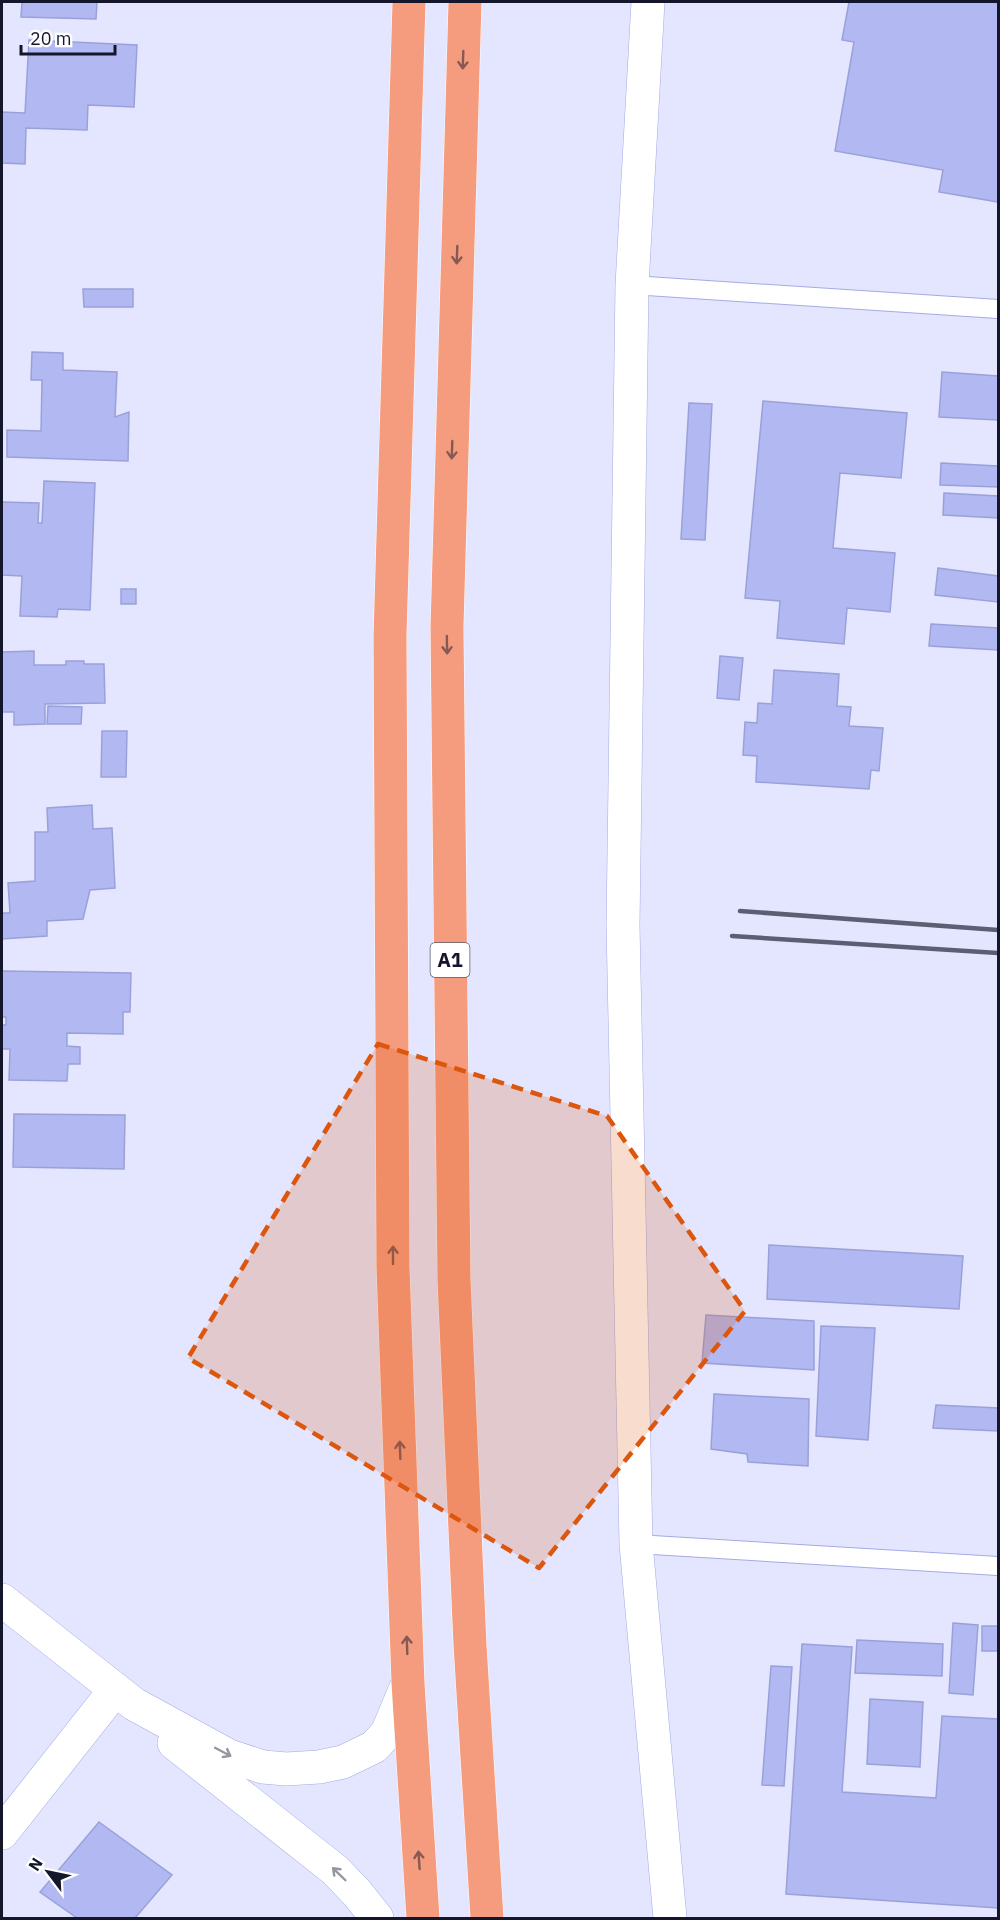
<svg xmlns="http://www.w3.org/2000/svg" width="1000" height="1920" font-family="'IBM Plex Sans',sans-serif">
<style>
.building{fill:#b1b8f2;stroke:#9aa1d9;stroke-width:1.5}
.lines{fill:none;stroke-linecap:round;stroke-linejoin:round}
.lane-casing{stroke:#a4abe4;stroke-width:20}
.street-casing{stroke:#a4abe4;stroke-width:34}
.highway-casing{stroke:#fff;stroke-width:34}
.lane{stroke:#fff;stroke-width:18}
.street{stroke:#fff;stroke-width:33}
.highway{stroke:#f69c7e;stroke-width:33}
.rail{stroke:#5c5e74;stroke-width:4.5}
.oneway{stroke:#855954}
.oneway2{stroke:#9596a0}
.marked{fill:#dd560e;fill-opacity:0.2;stroke:#dd560e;stroke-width:4.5;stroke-dasharray:12 8;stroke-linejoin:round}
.labels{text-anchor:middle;stroke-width:6;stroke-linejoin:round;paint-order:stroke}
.shield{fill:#fff;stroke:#5a5c6b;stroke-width:1.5}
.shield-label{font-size:20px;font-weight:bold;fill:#14162b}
</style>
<rect width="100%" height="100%" fill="#e3e6fe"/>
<!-- building -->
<g class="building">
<path d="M22 2H97L96 19 21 17Z"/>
<path d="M849 2H998V202L939 192 943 170 835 151 854 42 842 40Z"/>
<path d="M29 40 137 45 134 107 88 105 87 130 26 128 25 164 2 163V112L25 113Z"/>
<path d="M83 289H133V307H84Z"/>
<path d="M32 352 63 353V370L117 372 115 417 129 412 128 461 7 457V430L41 431 42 380H31Z"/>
<path d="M942 372 998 376V420L939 417Z"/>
<path d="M763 401 907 413 901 478 840 473 833 548 895 553 890 612 847 608 844 644 777 638 780 601 745 598Z"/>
<path d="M689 403 712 404 705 540 681 539Z"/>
<path d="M941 463 998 466V487L940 485Z"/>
<path d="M44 481 95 483 90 610 58 609 57 617 20 616 22 576 2 575V502L39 503 38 523H42Z"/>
<path d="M944 493 998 496V518L943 515Z"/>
<path d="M938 568 998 576V602L935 595Z"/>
<rect x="121" y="589" width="15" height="15"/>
<path d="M931 624 998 628V650L929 646Z"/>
<path d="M34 651V665H66V661H84V664H104L105 703 45 704V724L14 725V712H2V652Z"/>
<path d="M720 656 743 658 739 700 717 698Z"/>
<path d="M774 670 839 674 837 706 851 707 849 726 883 728 879 771 871 770 869 789 756 782 757 756 743 755 745 722 757 723 758 703 772 704Z"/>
<path d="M48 706 82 707 81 724H47Z"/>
<path d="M102 731H127L126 777H101Z"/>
<path d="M92 805 93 829 112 828 115 888 90 890 83 919 47 921V936L2 939V913H10L8 883 35 881V832H48L47 808Z"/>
<path d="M2 971 131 973 130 1012H123V1034L67 1033V1046L80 1047V1064H68L67 1081 9 1080 10 1049H2V1025H6V1017H2Z"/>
<path d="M14 1114 125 1115 124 1169 13 1167Z"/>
<path d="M769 1245 963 1256 959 1309 767 1299Z"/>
<path d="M706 1315 814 1321V1370L702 1363Z"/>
<path d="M821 1326 875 1328 868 1440 816 1436Z"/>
<path d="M714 1394 809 1399 808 1466 748 1462 747 1454 711 1449Z"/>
<path d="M936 1405 998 1408V1431L933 1428Z"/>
<path d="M953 1623 978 1625 973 1695 949 1693Z"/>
<rect x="982" y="1626" width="16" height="25"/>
<path d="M857 1640 943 1644 942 1676 855 1673Z"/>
<path d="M802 1644 852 1647 842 1792 936 1798 942 1716 998 1719V1908L786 1894Z"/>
<path d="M771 1666 792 1667 784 1786 762 1785Z"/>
<path d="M870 1699 923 1702 920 1767 867 1764Z"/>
<path d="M99 1822 172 1875 135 1918H77L40 1892Z"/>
</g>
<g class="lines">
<!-- lane casing -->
<g class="lane-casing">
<g id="lane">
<path d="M632 285 998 309"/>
<path d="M636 1544 998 1566"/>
</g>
</g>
<!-- street casing -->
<g class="street-casing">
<g id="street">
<path d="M648 2 632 285 623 925 636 1544 670 1918"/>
<path d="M2 1600 134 1704 229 1756 263 1767 286 1769 319 1767 343 1762 374 1747 387 1733 408 1683"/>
<path d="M174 1743 335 1870 357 1893 377 1918"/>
<path d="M2 1833 115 1690"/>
</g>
</g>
<!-- highway casing -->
<g class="highway-casing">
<g id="highway">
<path d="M409 2 390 636 393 1267 408 1683 423 1918"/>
<path d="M465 2 447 627 454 1280 470 1645 487 1918"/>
</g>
</g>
<!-- lane -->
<use href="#lane" class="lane"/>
<!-- street -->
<use href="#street" class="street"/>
<!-- highway -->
<use href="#highway" class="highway"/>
<!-- rail -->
<g class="rail">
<path d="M740 911 998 930"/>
<path d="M732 936 998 953"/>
</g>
</g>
<!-- one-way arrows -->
<defs><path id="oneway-shaft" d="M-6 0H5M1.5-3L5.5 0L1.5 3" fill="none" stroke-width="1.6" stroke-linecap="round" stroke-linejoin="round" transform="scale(1.5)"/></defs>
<g class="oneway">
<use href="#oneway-shaft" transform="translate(463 60) rotate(92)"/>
<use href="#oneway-shaft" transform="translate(457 255) rotate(92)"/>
<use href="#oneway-shaft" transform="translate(452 450) rotate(92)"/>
<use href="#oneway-shaft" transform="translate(447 645) rotate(89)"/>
<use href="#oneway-shaft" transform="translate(393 1255) rotate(-90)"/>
<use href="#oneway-shaft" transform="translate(400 1450) rotate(-92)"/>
<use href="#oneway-shaft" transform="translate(407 1645) rotate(-92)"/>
<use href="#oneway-shaft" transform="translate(419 1860) rotate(-94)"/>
</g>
<g class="oneway2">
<use href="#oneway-shaft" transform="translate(223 1752) rotate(28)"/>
<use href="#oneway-shaft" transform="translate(339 1874) rotate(-136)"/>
</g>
<!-- marked area -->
<path class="marked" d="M378 1044 607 1116 745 1311 539 1568 188 1358Z"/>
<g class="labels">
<!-- shield labels -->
<rect class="shield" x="430.5" y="943" width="39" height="34" rx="4.5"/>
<g class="shield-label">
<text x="450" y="967">A1</text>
</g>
</g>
<!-- border -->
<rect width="1000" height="1920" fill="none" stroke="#14162b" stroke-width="6"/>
<!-- north arrow -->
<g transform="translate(48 1872) rotate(302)" stroke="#ffffff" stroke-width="4.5" paint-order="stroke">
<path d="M0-4.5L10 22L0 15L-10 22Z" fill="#14162b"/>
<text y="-9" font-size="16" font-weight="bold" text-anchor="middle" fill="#14162b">N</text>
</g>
<!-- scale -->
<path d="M21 45v9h94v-9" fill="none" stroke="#14162b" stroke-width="3"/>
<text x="30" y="45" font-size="18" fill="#14162b" stroke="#ffffff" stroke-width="4.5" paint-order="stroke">20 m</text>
</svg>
